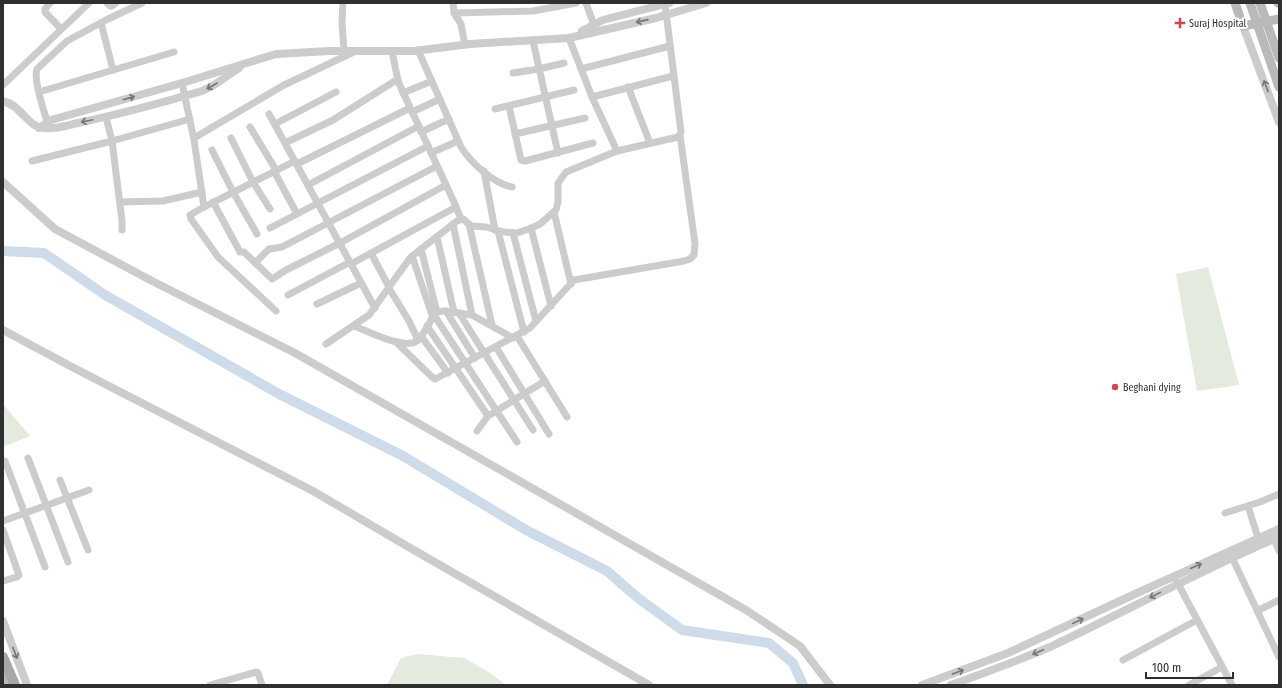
<svg xmlns="http://www.w3.org/2000/svg" width="1282" height="688" font-family="'Fira Sans Condensed',sans-serif">
<style>
.green{fill:#e4eade}
.lines{fill:none;stroke-linecap:round;stroke-linejoin:round}
.river{stroke:#cddce8;stroke-width:10}
.minor{stroke:#ccc;stroke-width:7}
.tertiary{stroke:#ccc;stroke-width:8}
.secondary{stroke:#b9b9b9;stroke-width:9}
.primary{stroke:#a7a7a7;stroke-width:10}
.secondary-bridge{stroke:#b9b9b9;stroke-width:9}
.oneway{stroke:#767676}
.poi-dot{fill:#cf474a;stroke:#fff;stroke-width:1.5}
.labels{text-anchor:middle;stroke-width:4;stroke-linejoin:round;paint-order:stroke}
.poi-label{font-size:10px;fill:#2f2f2f;stroke:#fff;text-anchor:start}
</style>
<rect width="100%" height="100%" fill="#fff"/>
<!-- green -->
<g class="green">
<path d="M1208 267 1239 385 1197 391 1176 274Z"/>
<path d="M3 404 30 436 3 447Z"/>
<path d="M418 654 464 658 492 674 505 685H387L401 658Z"/>
</g>
<g class="lines">
<!-- river -->
<path class="river" d="M3 251 44 253 105 295 281 395 403 456 526 530 607 571 638 598 682 630 769 643 793 663 803 685"/>
<!-- minor -->
<g class="minor">
<path d="M50 3 45 9V12L61 29"/>
<path d="M107 3 110 6H112L116 3"/>
<path d="M343 3 342 23 344 51"/>
<path d="M453 3 454 13 533 11 576 3"/>
<path d="M586 3 594 25"/>
<path d="M454 13 461 24 465 45"/>
<path d="M101 23 113 70"/>
<path d="M569 38 592 97 617 151"/>
<path d="M533 41 558 153"/>
<path d="M418 50 461 147C471 163 493 183 512 187"/>
<path d="M392 51 398 81 402 90 454 202 461 219"/>
<path d="M581 69 670 46"/>
<path d="M513 73 539 69 564 63"/>
<path d="M182 83 194 140 204 207"/>
<path d="M3 85 89 3"/>
<path d="M628 87 650 143"/>
<path d="M39 92 174 52"/>
<path d="M403 93 432 81"/>
<path d="M592 97 673 76"/>
<path d="M509 106 521 160 525 161 593 143"/>
<path d="M495 109 574 90"/>
<path d="M412 112 440 99"/>
<path d="M269 114 375 308"/>
<path d="M106 117 112 141 122 221V230"/>
<path d="M47 122C44 110 33 80 37 69L67 41 106 20 142 3"/>
<path d="M275 124 336 92"/>
<path d="M250 127 276 170"/>
<path d="M421 132 449 119"/>
<path d="M515 134 585 118"/>
<path d="M194 138 284 85 356 51"/>
<path d="M231 138 253 182 270 209"/>
<path d="M285 143 333 120 398 79"/>
<path d="M212 150 233 192 257 234"/>
<path d="M431 153 458 141"/>
<path d="M32 161 112 141 190 119"/>
<path d="M297 164 410 108"/>
<path d="M274 171 297 214"/>
<path d="M484 171 495 230"/>
<path d="M308 185 419 126"/>
<path d="M120 202 163 201 202 192"/>
<path d="M213 202 240 252H244L272 279 286 270 340 243 446 185"/>
<path d="M554 212 571 284"/>
<path d="M453 224 472 315"/>
<path d="M469 224 492 325"/>
<path d="M270 228 428 146"/>
<path d="M531 228 551 306"/>
<path d="M498 231 524 332"/>
<path d="M513 233 536 321"/>
<path d="M437 237 454 312"/>
<path d="M421 249 437 312"/>
<path d="M371 253 389 287"/>
<path d="M412 256 433 318"/>
<path d="M255 263 269 249 282 247 437 166"/>
<path d="M351 264 456 207"/>
<path d="M389 288 409 321 418 340"/>
<path d="M288 295 350 262"/>
<path d="M317 304 361 283"/>
<path d="M276 311 218 257 191 219 190 215 204 207 295 161"/>
<path d="M446 311 475 358"/>
<path d="M459 313 533 430"/>
<path d="M434 315 517 442"/>
<path d="M354 326C368 331 403 350 417 341 423 336 430 322 434 315L437 312 444 311 472 315 513 338"/>
<path d="M427 326 488 416"/>
<path d="M421 336 448 373"/>
<path d="M517 336 567 417"/>
<path d="M396 342 432 377 435 379 437 378 530 328 574 280 684 261 690 259 694 255 695 244 680 135"/>
<path d="M326 344 369 315 410 258 421 249 457 221 463 219 471 226 486 227 504 232 517 233 529 229 540 224 556 210 558 202V183L566 172 617 151 678 137 681 132 665 4"/>
<path d="M496 347 549 434"/>
<path d="M477 431 488 416 545 381"/>
<path d="M28 458 68 562"/>
<path d="M5 461 45 567"/>
<path d="M60 480 88 550"/>
<path d="M1248 506 1258 538"/>
<path d="M1225 513 1260 502 1279 494"/>
<path d="M3 521 89 490"/>
<path d="M3 530 19 575 17 577 3 581"/>
<path d="M1274 539 1279 551"/>
<path d="M1230 553 1279 657"/>
<path d="M1176 580 1232 685"/>
<path d="M1257 611 1279 600"/>
<path d="M1123 660 1197 620"/>
<path d="M210 685 256 672 258 673 262 685"/>
<path d="M1189 685 1222 667"/>
</g>
<!-- tertiary -->
<g class="tertiary">
<path d="M1243 26 1279 122"/>
<path d="M582 31 603 20 669 3"/>
<path d="M3 101C20 105 27 124 39 127 50 131 68 125 78 123 120 114 161 103 202 91L214 85 239 68"/>
<path d="M39 128 51 120 182 83 276 54 329 51H414L470 44 569 38 656 18 706 3"/>
<path d="M3 182 55 229 152 281 295 353 746 610 800 646 830 685"/>
<path d="M3 330 72 367 313 491 412 549 649 685"/>
<path d="M3 621 27 685"/>
<path d="M922 685 1008 653 1135 594 1279 529"/>
<path d="M951 685C984 673 1017 661 1050 647 1127 611 1201 570 1279 537"/>
</g>
<!-- secondary -->
<g class="secondary">
<path d="M1235 3 1243 26 1279 19"/>
<path d="M1278 3H1279"/>
<path d="M3 674 7 685"/>
</g>
<!-- primary -->
<path class="primary" d="M3 657 15 685"/>
<!-- secondary-bridge -->
<g class="secondary-bridge">
<path d="M1250 3 1279 87"/>
<path d="M1260 3 1279 58"/>
</g>
</g>
<!-- one-way arrows -->
<defs><path id="oneway-shaft" d="M-6 0H5M1.5-3L5.5 0L1.5 3" fill="none" stroke-width="1.6" stroke-linecap="round" stroke-linejoin="round"/></defs>
<g class="oneway">
<use href="#oneway-shaft" transform="translate(642 21) rotate(167)"/>
<use href="#oneway-shaft" transform="translate(212 86) rotate(150)"/>
<use href="#oneway-shaft" transform="translate(1266 86) rotate(-110)"/>
<use href="#oneway-shaft" transform="translate(129 98) rotate(-16)"/>
<use href="#oneway-shaft" transform="translate(87 121) rotate(168)"/>
<use href="#oneway-shaft" transform="translate(1196 566) rotate(-24)"/>
<use href="#oneway-shaft" transform="translate(1155 595) rotate(154)"/>
<use href="#oneway-shaft" transform="translate(1078 621) rotate(-25)"/>
<use href="#oneway-shaft" transform="translate(1038 652) rotate(157)"/>
<use href="#oneway-shaft" transform="translate(15 653) rotate(69)"/>
<use href="#oneway-shaft" transform="translate(958 672) rotate(-20)"/>
</g>
<!-- markers -->
<g class="poi-dot">
<path d="M1178 17h4v4h4v4h-4v4h-4v-4h-4v-4h4z"/>
<circle cx="1115" cy="387" r="4"/>
</g>
<g class="labels">
<!-- poi labels -->
<g class="poi-label">
<text x="1189" y="27">Suraj Hospital</text>
<text x="1123" y="391">Beghani dying</text>
</g>
</g>
<!-- border -->
<rect width="1282" height="688" fill="none" stroke="#2f2f2f" stroke-width="8"/>
<!-- scale -->
<path d="M1146 672v6h87v-6" fill="none" stroke="#2f2f2f" stroke-width="2"/>
<text x="1152" y="672" font-size="12" fill="#2f2f2f" stroke="#ffffff" stroke-width="3" paint-order="stroke">100 m</text>
</svg>
